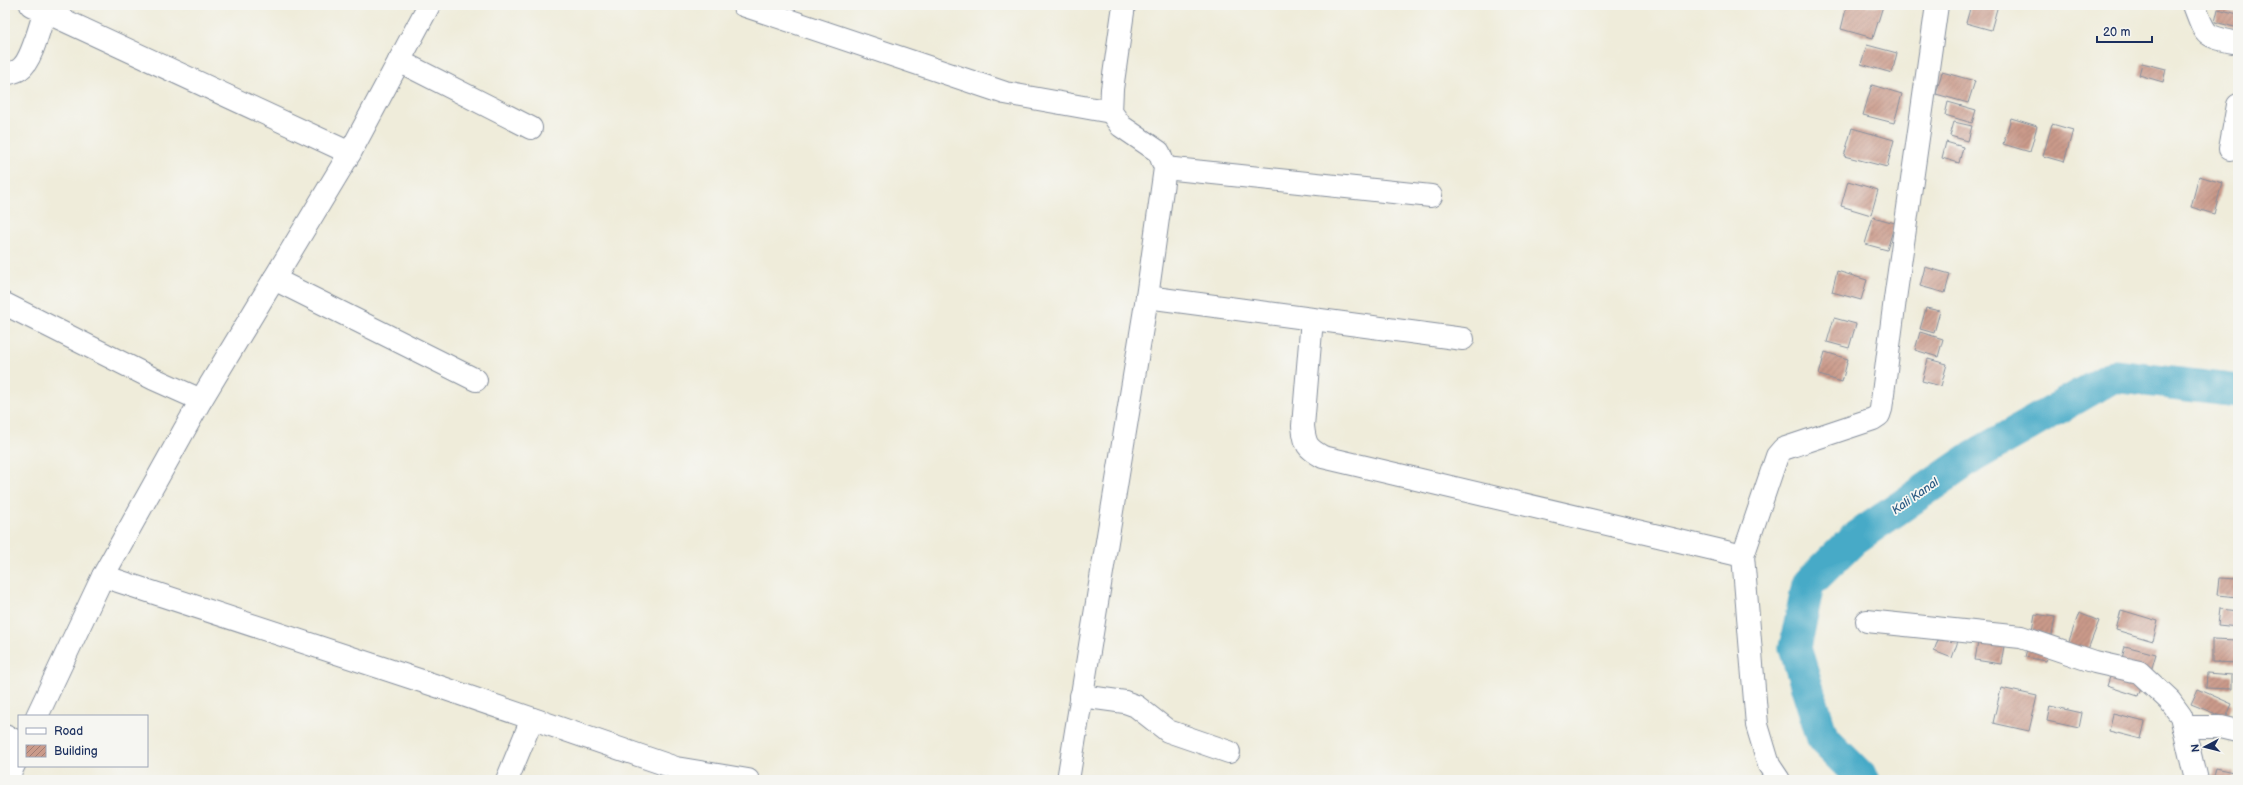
<svg xmlns="http://www.w3.org/2000/svg" width="2243" height="785" font-family="'Balsamiq Sans',sans-serif">
<style>
.lines{fill:none;stroke-linecap:round;stroke-linejoin:round}
.river{stroke:#47aac7;stroke-width:33}
.building{fill:url(#building-hatch)}
.minor-casing{stroke:#858e9c;stroke-width:24}
.minor{stroke:#fff;stroke-width:22}
.labels{text-anchor:middle;stroke-width:3.5;stroke-linejoin:round;paint-order:stroke}
.water-label{font-size:12px;font-style:italic;fill:#2a5a83;stroke:#f6f6f2}
</style>
<defs>
<pattern id="building-hatch" width="6" height="6" patternUnits="userSpaceOnUse"><rect width="6" height="6" fill="#ca9a8a"/><path d="M-1 1l2-2M0 6l6-6M5 7l2-2" fill="none" stroke="#a37e74"/></pattern>
</defs>
<rect width="100%" height="100%" fill="#f6f6f2"/>
<filter id="ink" filterUnits="userSpaceOnUse"><feTurbulence type="fractalNoise" baseFrequency=".025" numOctaves="2"/><feDisplacementMap in="SourceGraphic" scale="8" xChannelSelector="R" yChannelSelector="G"/><feConvolveMatrix kernelMatrix="1 2 1 2 8 2 1 2 1" color-interpolation-filters="sRGB"/></filter>
<filter id="wash" filterUnits="userSpaceOnUse"><feTurbulence type="fractalNoise" baseFrequency=".012" numOctaves="4" result="noise"/><feDisplacementMap in="SourceGraphic" scale="16" xChannelSelector="R" yChannelSelector="G"/><feGaussianBlur stdDeviation="0.9" result="paint"/><feColorMatrix in="noise" values="0 0 0 0 0 0 0 0 0 0 0 0 0 0 0 0 0 1.4 0 .05"/><feComposite in="paint" operator="in"/></filter>
<g filter="url(#wash)">
<rect width="100%" height="100%" fill="#efecda"/>
<g class="lines">
<!-- river -->
<path class="river" d="M1864 780 1823 739 1795 648 1808 584 1854 539 1974 456 2114 376 2238 391"/>
</g>
<g id="blocks">
<!-- building -->
<g class="building">
<path d="M1847 5 1883 6 1873 38 1841 29Z"/>
<path d="M1971 5H1998L1991 30 1966 23Z"/>
<path d="M2218 9 2238 14V28L2215 22Z"/>
<path d="M1867 45 1897 53 1892 73 1861 64Z"/>
<path d="M2142 63 2166 69 2163 82 2139 75Z"/>
<path d="M1942 72 1975 81 1968 103 1936 94Z"/>
<path d="M1872 85 1902 94 1894 123 1863 115Z"/>
<path d="M1948 102 1976 110 1972 123 1945 115Z"/>
<path d="M2011 118 2037 126 2030 152 2003 144Z"/>
<path d="M1954 122 1972 126 1968 141 1950 136Z"/>
<path d="M2052 124 2073 130 2064 162 2043 156Z"/>
<path d="M1852 128 1894 140 1887 167 1844 156Z"/>
<path d="M1946 142 1963 147 1959 163 1942 158Z"/>
<path d="M2199 176 2222 183 2214 214 2191 207Z"/>
<path d="M1848 181 1878 190 1871 215 1841 206Z"/>
<path d="M1873 217 1895 223 1887 250 1865 244Z"/>
<path d="M1925 267 1950 274 1945 293 1920 286Z"/>
<path d="M1837 271 1867 280 1861 300 1832 292Z"/>
<path d="M1926 308 1940 311 1934 333 1920 329Z"/>
<path d="M1834 318 1856 324 1849 348 1827 342Z"/>
<path d="M1920 332 1943 339 1938 357 1915 350Z"/>
<path d="M1825 352 1848 359 1842 382 1819 375Z"/>
<path d="M1928 359 1947 364 1941 386 1922 381Z"/>
<path d="M2219 578 2238 579V597L2217 595Z"/>
<path d="M2220 609 2238 611V627L2218 625Z"/>
<path d="M2121 610 2158 621 2153 641 2116 630Z"/>
<path d="M2079 613 2099 621 2085 657 2066 649Z"/>
<path d="M2035 614 2055 617 2052 635 2032 631Z"/>
<path d="M1940 634 1958 641 1952 658 1934 651Z"/>
<path d="M2212 639 2238 640V663L2212 662Z"/>
<path d="M1978 642 2004 646 2001 664 1975 660Z"/>
<path d="M2028 645 2049 649 2046 661 2025 657Z"/>
<path d="M2125 646 2156 654 2151 671 2121 663Z"/>
<path d="M2113 668 2144 678 2138 696 2107 686Z"/>
<path d="M2207 673 2232 675V689L2206 688Z"/>
<path d="M2001 688 2037 696 2029 731 1993 723Z"/>
<path d="M2198 689 2232 704 2226 718 2191 704Z"/>
<path d="M2050 706 2082 713 2079 728 2047 721Z"/>
<path d="M2113 714 2145 722 2141 739 2109 731Z"/>
<path d="M2215 768 2233 772 2232 780H2212Z"/>
</g>
</g>
</g>
<g filter="url(#ink)">
<use href="#blocks" fill-opacity="0" stroke="#858e9c" stroke-width="1"/>
<g class="lines">
<!-- minor casing -->
<g class="minor-casing">
<g id="minor">
<path d="M31 5 350 153"/>
<path d="M743 5 1005 93 1111 112"/>
<path d="M2194 5C2206 37 2204 36 2238 43"/>
<path d="M399 61 531 128"/>
<path d="M5 74C10 73 16 72 20 69 33 60 41 20 47 5"/>
<path d="M2230 149 2238 105"/>
<path d="M1165 168 1431 196"/>
<path d="M274 279 476 380"/>
<path d="M1147 297 1463 339"/>
<path d="M5 304 154 379 201 400"/>
<path d="M1312 319 1303 426C1305 445 1307 448 1323 457L1743 556 1757 725 1769 765 1779 780"/>
<path d="M1743 556 1777 456 1783 449 1873 419 1879 415 1881 409 1895 299 1937 5"/>
<path d="M103 576 440 687 676 768 748 780"/>
<path d="M1867 621 2021 637 2095 662 2139 672 2170 701 2181 716 2196 780"/>
<path d="M1081 696 1125 702 1136 706 1168 731 1229 752"/>
<path d="M37 716 103 576 201 400 350 153 429 5"/>
<path d="M2184 727H2221L2238 731"/>
<path d="M5 736 19 742"/>
<path d="M7 780 19 754"/>
<path d="M507 780 532 719"/>
<path d="M1068 780 1147 297 1165 168 1159 152 1121 126 1111 112 1112 89 1124 5"/>
</g>
</g>
<!-- minor -->
<use href="#minor" class="minor"/>
</g>
</g>
<g class="labels">
<!-- water labels -->
<g class="water-label">
<text transform="translate(1915 496) rotate(-35)" y="4">Kali Kanal</text>
</g>
</g>
<!-- margin -->
<rect width="2243" height="785" fill="none" stroke="#f6f6f2" stroke-width="20"/>
<!-- legend -->
<rect x="18" y="715" width="130" height="52" fill="#f6f6f2" stroke="#9ea6b7"/>
<rect x="26" y="728" width="20" height="6" fill="#ffffff" stroke="#9ea6b7"/>
<text x="54" y="735" font-size="12" fill="#1b2f5e">Road</text>
<rect x="26" y="745" width="20" height="12" fill="url(#building-hatch)" stroke="#9ea6b7"/>
<text x="54" y="755" font-size="12" fill="#1b2f5e">Building</text>
<!-- north arrow -->
<g transform="translate(2205 747) rotate(263)" stroke="#f6f6f2" stroke-width="3" paint-order="stroke">
<path d="M0-3L7 15L0 10L-7 15Z" fill="#1b2f5e"/>
<text y="-6" font-size="11" font-weight="bold" text-anchor="middle" fill="#1b2f5e">N</text>
</g>
<!-- scale -->
<path d="M2097 36v6h55v-6" fill="none" stroke="#1b2f5e" stroke-width="2"/>
<text x="2103" y="36" font-size="12" fill="#1b2f5e" stroke="#f6f6f2" stroke-width="3" paint-order="stroke">20 m</text>
</svg>
